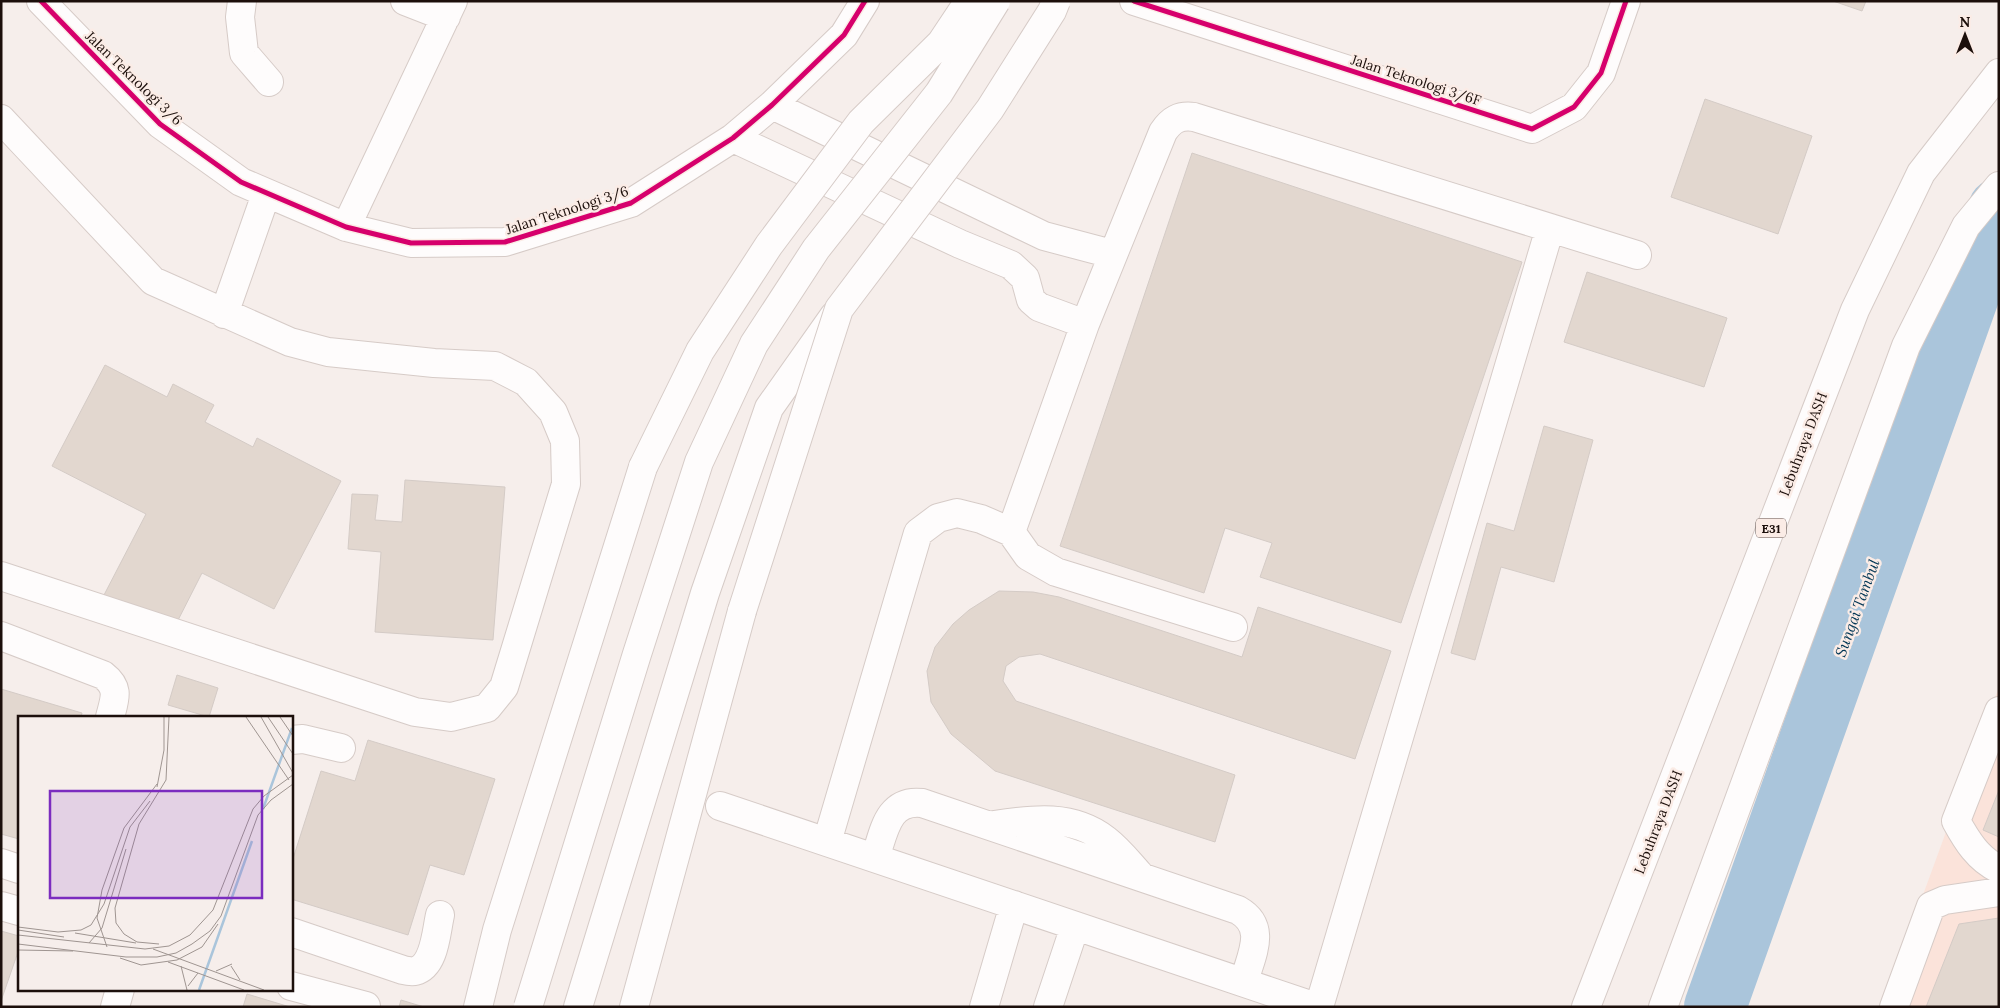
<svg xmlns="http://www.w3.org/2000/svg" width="2000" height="1008" viewBox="0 0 2000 1008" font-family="Lora,serif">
  <rect width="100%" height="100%" fill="#f6eeeb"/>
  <path fill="#fbe3da" d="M 1999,687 L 1999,1007 L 1882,1007 Z"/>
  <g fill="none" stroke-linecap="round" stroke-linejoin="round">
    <path stroke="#aac5db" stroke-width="62" d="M 1715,1007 L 1999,209"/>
  </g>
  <path fill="#e2d7cf" stroke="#d4cbc6" d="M 1833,1 L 1866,1 L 1862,11 Z
    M 1705,99 L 1812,136 L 1778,234 L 1671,197 Z
    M 1192,153 L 1522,262 L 1401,623 L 1260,577 L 1272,543 L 1225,528 L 1204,593 L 1060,546 Z
    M 1587,272 L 1727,318 L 1704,387 L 1564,342 Z
    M 105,365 L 167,397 L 173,384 L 214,405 L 205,422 L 253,447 L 257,438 L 341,481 L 274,609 L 202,573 L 173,630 L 104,595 L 146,514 L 52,466 Z
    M 1544,426 L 1593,440 L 1554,582 L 1501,567 L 1475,660 L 1451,653 L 1487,523 L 1514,531 Z
    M 405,480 L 505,487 L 493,640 L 375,632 L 381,552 L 348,549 L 352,494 L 378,495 L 375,520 L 402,522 Z
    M 999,591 L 1033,592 L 1059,597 L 1242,657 L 1258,607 L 1391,651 L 1355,759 L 1040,654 L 1019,657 L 1006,666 L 1003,681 L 1016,701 L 1235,775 L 1215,842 L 995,771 L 951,734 L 931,702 L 927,671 L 935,647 L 953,624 L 969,610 Z
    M 177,675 L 218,688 L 209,717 L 168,705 Z
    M 1,689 L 82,713 L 81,717 L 19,717 L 19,839 L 1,834 Z
    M 368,740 L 495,779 L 464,875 L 430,865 L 408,935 L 291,899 L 291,865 L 321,771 L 355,781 Z
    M 1999,790 L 1999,837 L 1983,830 Z
    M 1999,918 L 1999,1007 L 1926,1007 L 1959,924 Z
    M 1,931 L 19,936 L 19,949 L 1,1001 Z
    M 247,994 L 290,1007 L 243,1007 Z
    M 401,1000 L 424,1007 L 399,1007 Z"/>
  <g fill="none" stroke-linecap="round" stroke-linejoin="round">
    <g stroke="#d6cbc7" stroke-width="30">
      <path id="minor" d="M 41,1 L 160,124 L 241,182 L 346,227 L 411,243 L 505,242 L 631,203 L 733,138 L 772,105 L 844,35 L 865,1
        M 242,1 L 240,17 L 244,53 L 269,82
        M 405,1 L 446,17
        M 1134,1 L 1532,129 L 1574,107 L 1601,73 L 1626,1
        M 772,105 L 1044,236 L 1112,254
        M 1,119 L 153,281 L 290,342 L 328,352 L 434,363 L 495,366 L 526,382 L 553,412 L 565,441 L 566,484 L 504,687 L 487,708 L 451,717 L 415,712 L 1,576
        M 733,138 L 960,244 L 1011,265 L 1025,278 L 1031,300 L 1039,307 L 1085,324
        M 346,227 L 453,1
        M 224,314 L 266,194
        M 1011,532 L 1085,324 L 1163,132 C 1171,120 1179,115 1194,117 L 1637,255
        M 1,636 L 103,675 C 120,688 115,698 110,717
        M 1999,711 L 1956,821 C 1967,841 1978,859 1999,869
        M 291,740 L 303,739 L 341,748
        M 720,806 L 1316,1007
        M 994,825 C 1033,819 1073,814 1106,840 C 1119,850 1129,863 1139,874
        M 827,842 L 918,533 L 938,518 L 957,513 L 981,519 L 1011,532 L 1028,556 L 1056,572 L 1233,627
        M 875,858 C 884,833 887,799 922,803 L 1238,910 C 1268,927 1251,955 1244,982
        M 1,863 L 19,869
        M 1,906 L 19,911
        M 291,932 L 403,970 C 407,971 412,972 415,971 C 435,966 436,932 440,915
        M 291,986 L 366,1006
        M 115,1007 L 120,989
        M 984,1007 L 1014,905
        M 1048,1007 L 1075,926
        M 1319,1007 L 1550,228
        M 1894,1007 L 1931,906 L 1945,900 L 1999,892"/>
    </g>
    <g stroke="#d6cbc7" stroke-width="30">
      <path id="highway" d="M 478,1007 L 497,930 L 643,467
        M 578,1007 L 705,593 L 769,408 L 834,316
        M 634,1007 L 742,611
        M 1586,1007 L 1855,310 L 1921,173 L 1999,73
        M 1663,1007 L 1906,346 L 1966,226 L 1999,186"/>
    </g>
    <use href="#minor" stroke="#fefcfc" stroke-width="28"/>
    <use href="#highway" stroke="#fefcfc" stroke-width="28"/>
    <g stroke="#d6cbc7" stroke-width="30" stroke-linecap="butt">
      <path id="highway-bridge" d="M 643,467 L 700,351 L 769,245 L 861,122 L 941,43 L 969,1
        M 742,611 L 839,309 L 990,109 L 1052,11 L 1056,1
        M 528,1007 L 637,654 L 699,462 L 754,344 L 816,249 L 939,93 L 996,1"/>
    </g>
    <use href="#highway-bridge" stroke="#fefcfc" stroke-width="28"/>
    <g stroke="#fbece6" stroke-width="8">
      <path id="cycleway" d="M 41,1 L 160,124 L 241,182 L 346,227 L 411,243 L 505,242 L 631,203 L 733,138 L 772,105 L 844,35 L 865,1
        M 1134,1 L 1532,129 L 1574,107 L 1601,73 L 1626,1"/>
    </g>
    <use href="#cycleway" stroke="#d6006c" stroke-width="5"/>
  </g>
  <g text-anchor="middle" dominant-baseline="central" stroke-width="5" stroke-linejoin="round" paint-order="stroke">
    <rect fill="#fbece6" stroke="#5f514d" stroke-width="1" x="1756" y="518.5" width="30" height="19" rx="4"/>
    <g font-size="12" font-weight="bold" fill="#1c0f0b">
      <text x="1771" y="528">E31</text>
    </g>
    <g font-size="14" fill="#1c0f0b" stroke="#fbece6">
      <text transform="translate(134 78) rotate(44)">Jalan Teknologi 3/6</text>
      <text transform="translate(1416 80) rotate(18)">Jalan Teknologi 3/6F</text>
      <text transform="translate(567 210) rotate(-18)">Jalan Teknologi 3/6</text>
      <text transform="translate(1803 444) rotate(-69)">Lebuhraya DASH</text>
      <text transform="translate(1658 822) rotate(-69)">Lebuhraya DASH</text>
    </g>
    <g font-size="15" font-style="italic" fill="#003554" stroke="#fbece6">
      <text transform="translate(1857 608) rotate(-70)">Sungai Tambul</text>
    </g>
  </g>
  <g transform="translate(18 716)">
    <rect width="275" height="275" fill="#f6eeeb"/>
    <path fill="none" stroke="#aac5db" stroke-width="2.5" d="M 245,93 L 274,12M 181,274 L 234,125"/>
    <path fill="none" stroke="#9f9591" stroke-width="1" d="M 228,1 L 271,64M 243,1 L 275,57M 250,1 L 275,38M 262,1 L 275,20M 139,71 L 146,34 L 146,1M 0,211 L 40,216 L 63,214 L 73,209 L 86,188 L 112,111 L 132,85M 0,214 L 46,221M 57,217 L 118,227M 0,219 L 127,233 L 151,230 L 172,219 L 195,194 L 235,93 L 246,80 L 275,59M 71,227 L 84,212 L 108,133M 0,228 L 108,241 L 139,241 L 158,237 L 174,228 L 192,215 L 203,200 L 240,99 L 253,84 L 275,68M 141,228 L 119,226 L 106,218 L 98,207 L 97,192 L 121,108 L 148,64 L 151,1M 89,231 L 79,202 L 84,174 L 106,112 L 139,68M 135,233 L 246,274M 0,234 L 55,235M 102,242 L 123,249 L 159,244 L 184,231 L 200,208M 150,246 L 226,274M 163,250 L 169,274M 213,250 L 222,264M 198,255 L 214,248M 170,270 L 180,257"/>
    <path fill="#7b2cbf" fill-opacity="0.15" stroke="#7b2cbf" stroke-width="2.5" d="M 32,75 L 244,75 L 244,182 L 32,182 Z"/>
    <rect width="275" height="275" fill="none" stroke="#1c0f0b" stroke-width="2.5"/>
  </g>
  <rect width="2000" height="1008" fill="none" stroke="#1c0f0b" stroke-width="5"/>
  <g transform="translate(1965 35)" stroke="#fbece6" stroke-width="4" paint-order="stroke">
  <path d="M0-4L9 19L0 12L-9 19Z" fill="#1c0f0b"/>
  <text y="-8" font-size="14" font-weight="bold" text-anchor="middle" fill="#1c0f0b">N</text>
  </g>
</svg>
